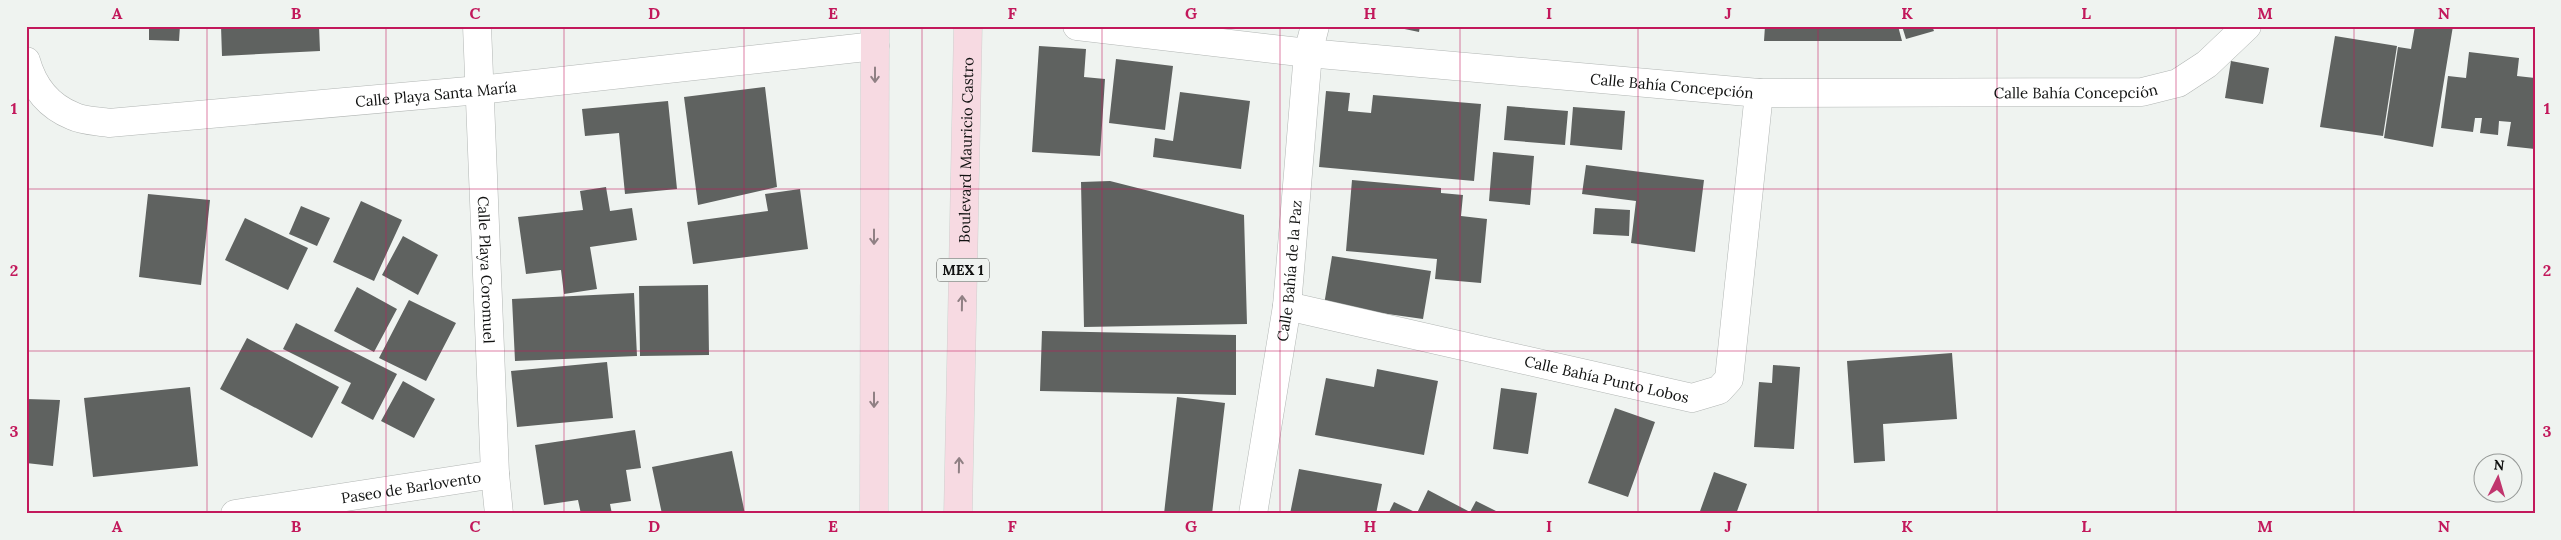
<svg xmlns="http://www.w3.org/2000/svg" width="2561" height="540" viewBox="0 0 2561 540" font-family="Lora,serif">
  <rect width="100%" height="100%" fill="#eff3f0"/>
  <path fill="#5f6260" d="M 149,26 L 180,26 L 179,41 L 149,40 Z
    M 221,26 L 319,26 L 320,51 L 222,56 Z
    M 1390,26 L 1420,26 L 1419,32 Z
    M 1765,26 L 1898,26 L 1902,41 L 1764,41 Z
    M 1902,26 L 1932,26 L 1934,31 L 1906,39 Z
    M 2415,26 L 2453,26 L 2433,147 L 2384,138 L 2398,47 L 2411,49 Z
    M 2335,36 L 2397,46 L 2383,136 L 2320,127 Z
    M 1039,46 L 1086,49 L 1084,77 L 1105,79 L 1100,156 L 1032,152 Z
    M 2469,52 L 2519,58 L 2517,76 L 2535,78 L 2535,149 L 2507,146 L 2511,122 L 2499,121 L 2498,135 L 2480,133 L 2482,118 L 2475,118 L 2473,132 L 2441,128 L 2448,76 L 2466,78 Z
    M 1116,59 L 1173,66 L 1165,130 L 1109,123 Z
    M 2231,61 L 2269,68 L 2263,104 L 2225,98 Z
    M 765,87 L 777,187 L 698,205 L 684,97 Z
    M 1326,91 L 1350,93 L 1348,111 L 1371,113 L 1373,95 L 1481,104 L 1474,181 L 1319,167 Z
    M 1180,92 L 1250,101 L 1241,169 L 1153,157 L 1155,138 L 1173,141 Z
    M 668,101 L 677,189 L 625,194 L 619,133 L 585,136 L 582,109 Z
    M 1507,106 L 1568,111 L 1565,145 L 1504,140 Z
    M 1573,107 L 1625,111 L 1622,150 L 1570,145 Z
    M 1493,152 L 1534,156 L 1530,205 L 1489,201 Z
    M 1586,165 L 1704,180 L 1695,252 L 1631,243 L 1636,201 L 1582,194 Z
    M 1352,180 L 1441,188 L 1441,193 L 1463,195 L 1461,216 L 1487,219 L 1481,283 L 1435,279 L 1437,259 L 1346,251 Z
    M 1110,181 L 1244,215 L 1247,324 L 1084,327 L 1081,182 Z
    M 606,187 L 610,211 L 632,208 L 637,240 L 590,247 L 597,289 L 564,294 L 561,270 L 526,274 L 518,217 L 583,210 L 580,191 Z
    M 800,189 L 808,249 L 693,264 L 687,222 L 768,211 L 765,194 Z
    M 148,194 L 210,200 L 201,285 L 139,277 Z
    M 361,201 L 402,220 L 374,281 L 333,262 Z
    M 301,206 L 330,218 L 317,246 L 289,234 Z
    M 1595,208 L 1630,210 L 1629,236 L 1593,234 Z
    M 245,218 L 308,248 L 288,290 L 225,260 Z
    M 403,236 L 438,255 L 418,295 L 382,275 Z
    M 1332,256 L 1431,271 L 1423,319 L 1324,305 Z
    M 708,285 L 709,355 L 640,356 L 639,286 Z
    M 357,287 L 397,309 L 374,352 L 334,331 Z
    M 634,293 L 637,356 L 515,361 L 512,299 Z
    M 409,300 L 456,323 L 426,381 L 379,358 Z
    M 296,323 L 397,374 L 373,420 L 341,403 L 351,383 L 283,349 Z
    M 1042,331 L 1236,335 L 1236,395 L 1040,391 Z
    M 247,338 L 339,387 L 312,438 L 220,389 Z
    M 1952,353 L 1957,419 L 1883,424 L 1885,461 L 1854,463 L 1847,361 Z
    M 607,362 L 613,418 L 517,427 L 511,371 Z
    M 1773,365 L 1800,367 L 1794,449 L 1754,447 L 1759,382 L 1772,383 Z
    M 1377,369 L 1438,381 L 1424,455 L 1315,435 L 1326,378 L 1374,387 Z
    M 403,381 L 435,399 L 414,438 L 381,421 Z
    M 190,387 L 198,466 L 93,477 L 84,398 Z
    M 1501,388 L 1537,393 L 1528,454 L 1493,449 Z
    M 1177,397 L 1225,403 L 1212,514 L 1164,514 Z
    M 26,399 L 60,400 L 53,466 L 26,463 Z
    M 1615,408 L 1655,422 L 1628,497 L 1588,483 Z
    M 635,430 L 641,468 L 626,470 L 631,501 L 610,504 L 612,514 L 581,514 L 578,500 L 544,505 L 535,445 Z
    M 732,451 L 745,514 L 662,514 L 652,467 Z
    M 1299,469 L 1382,484 L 1376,514 L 1290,514 Z
    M 1714,472 L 1747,484 L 1736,514 L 1699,514 Z
    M 1428,490 L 1470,512 L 1476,501 L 1496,511 L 1495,514 L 1388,514 L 1394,502 L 1417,513 Z"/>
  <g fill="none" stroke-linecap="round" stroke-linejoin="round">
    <g stroke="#b2b6b4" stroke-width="29">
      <g id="minor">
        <path id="s1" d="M 477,26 L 495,474 L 499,514"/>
        <path id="s2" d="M 1077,26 L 1308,53 L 1759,93 L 2142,92 L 2178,83 L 2207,64 L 2247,26"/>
        <path id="s3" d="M 26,61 C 33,86 48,106 73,116 C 83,121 98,121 109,123 L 479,90 L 875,46"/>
        <path id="s4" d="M 1287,306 L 1692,398 L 1719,390 L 1729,379 L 1759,93"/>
        <path id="s5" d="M 235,514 L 495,474"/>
        <path id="s6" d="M 1253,514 L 1287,306 L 1308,53 L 1315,26"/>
      </g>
    </g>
    <g stroke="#cfd0cf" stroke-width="29">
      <g id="primary">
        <path d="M 874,514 L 875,26"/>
        <path id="s7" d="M 958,514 L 968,26"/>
      </g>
    </g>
    <use href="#minor" stroke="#fff" stroke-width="28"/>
    <use href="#primary" stroke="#f7dae2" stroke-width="28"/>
  </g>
  <defs><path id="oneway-shaft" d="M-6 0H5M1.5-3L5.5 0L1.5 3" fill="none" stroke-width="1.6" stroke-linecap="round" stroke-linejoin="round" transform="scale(1.25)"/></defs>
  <g stroke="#908084">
    <use href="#oneway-shaft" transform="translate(875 75) rotate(90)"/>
    <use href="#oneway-shaft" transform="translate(874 237) rotate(90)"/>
    <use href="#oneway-shaft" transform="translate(962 303) rotate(-89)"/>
    <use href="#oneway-shaft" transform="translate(874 400) rotate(90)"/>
    <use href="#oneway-shaft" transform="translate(959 465) rotate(-89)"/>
  </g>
  <path fill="none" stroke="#c2185b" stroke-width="1" stroke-opacity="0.55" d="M 207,26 L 207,514M 386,26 L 386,514M 564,26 L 564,514M 744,26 L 744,514M 922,26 L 922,514M 1102,26 L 1102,514M 1280,26 L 1280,514M 1460,26 L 1460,514M 1638,26 L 1638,514M 1818,26 L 1818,514M 1997,26 L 1997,514M 2176,26 L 2176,514M 2354,26 L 2354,514M 26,189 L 2535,189M 26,351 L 2535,351"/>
  <g text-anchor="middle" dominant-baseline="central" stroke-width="4" stroke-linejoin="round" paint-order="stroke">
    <rect fill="#eff3f0" stroke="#545654" stroke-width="1" x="937" y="258.5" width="52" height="23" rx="4"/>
    <g font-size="14" font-weight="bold" fill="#111211">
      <text x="963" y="270">MEX 1</text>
    </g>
    <g font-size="15" fill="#111211" stroke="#eff3f0">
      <text stroke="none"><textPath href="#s2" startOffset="598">Calle Bahía Concepción</textPath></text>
      <text stroke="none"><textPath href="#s2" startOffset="1002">Calle Bahía Concepción</textPath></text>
      <text stroke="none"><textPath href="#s3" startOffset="440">Calle Playa Santa María</textPath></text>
      <text stroke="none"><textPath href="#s7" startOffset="364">Boulevard Mauricio Castro</textPath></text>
      <text stroke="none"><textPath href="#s1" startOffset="244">Calle Playa Coromuel</textPath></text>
      <text stroke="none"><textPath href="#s6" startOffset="246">Calle Bahía de la Paz</textPath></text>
      <text stroke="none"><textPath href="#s4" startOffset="328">Calle Bahía Punto Lobos</textPath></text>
      <text stroke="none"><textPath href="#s5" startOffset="178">Paseo de Barlovento</textPath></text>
    </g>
  </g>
  <rect width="2561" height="540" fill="none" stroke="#eff3f0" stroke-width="55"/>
  <g transform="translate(2498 478) rotate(5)"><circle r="24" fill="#eff3f0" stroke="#969997"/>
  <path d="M0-4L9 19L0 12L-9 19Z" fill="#c0356d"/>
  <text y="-8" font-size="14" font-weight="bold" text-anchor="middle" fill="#111211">N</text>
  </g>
  <rect x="28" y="28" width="2506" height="484" fill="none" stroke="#c2185b" stroke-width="2"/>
  <g font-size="16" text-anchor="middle" font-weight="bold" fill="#c2185b">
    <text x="117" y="19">A</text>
    <text x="296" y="19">B</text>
    <text x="475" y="19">C</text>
    <text x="654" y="19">D</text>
    <text x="833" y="19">E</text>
    <text x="1012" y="19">F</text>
    <text x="1191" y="19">G</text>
    <text x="1370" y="19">H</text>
    <text x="1549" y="19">I</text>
    <text x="1728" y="19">J</text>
    <text x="1907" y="19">K</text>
    <text x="2086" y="19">L</text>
    <text x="2265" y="19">M</text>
    <text x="2444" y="19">N</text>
    <text x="14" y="114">1</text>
    <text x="2547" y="114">1</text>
    <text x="14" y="276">2</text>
    <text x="2547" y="276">2</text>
    <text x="14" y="437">3</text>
    <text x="2547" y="437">3</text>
    <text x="117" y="532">A</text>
    <text x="296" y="532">B</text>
    <text x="475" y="532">C</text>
    <text x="654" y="532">D</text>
    <text x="833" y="532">E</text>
    <text x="1012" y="532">F</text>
    <text x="1191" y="532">G</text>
    <text x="1370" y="532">H</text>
    <text x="1549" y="532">I</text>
    <text x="1728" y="532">J</text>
    <text x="1907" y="532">K</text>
    <text x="2086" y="532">L</text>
    <text x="2265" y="532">M</text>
    <text x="2444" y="532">N</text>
  </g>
</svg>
